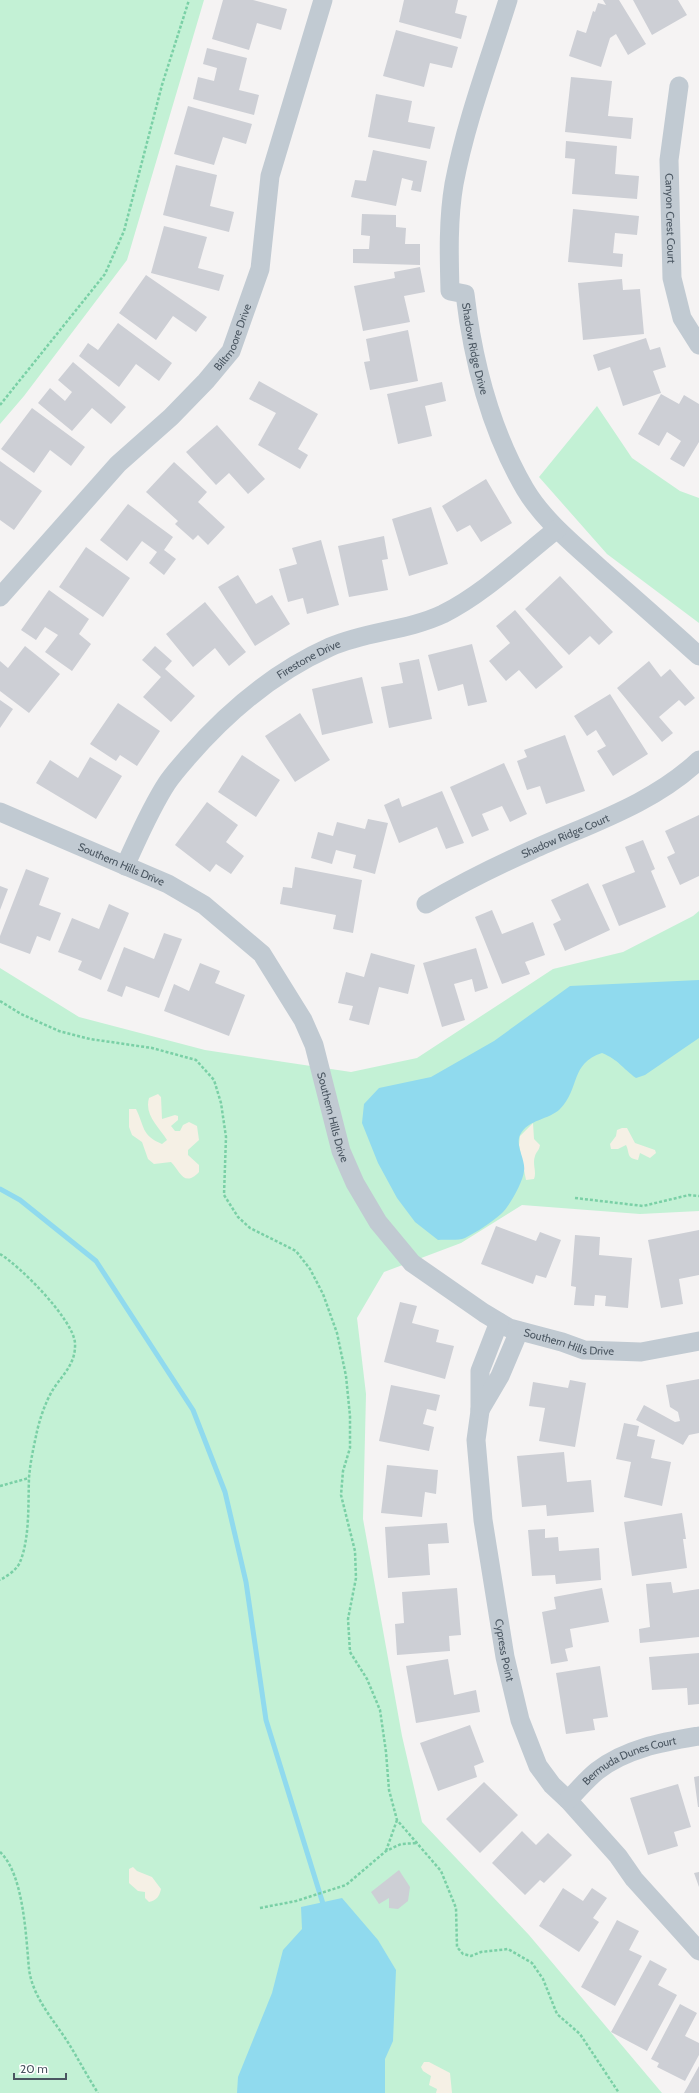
<svg xmlns="http://www.w3.org/2000/svg" width="699" height="2093" viewBox="0 0 699 2093" font-family="Cabin,sans-serif">
  <rect width="100%" height="100%" fill="#f5f3f3"/>
  <path fill="#c3f1d5" d="M 0,0 L 204,0 L 127,260 L 24,396 L 0,424 Z
    M 597,406 L 632,458 L 680,491 L 699,498 L 699,623 L 607,554 L 539,477 Z
    M 699,911 L 699,1211 L 640,1214 L 522,1205 L 461,1243 L 384,1272 L 357,1318 L 366,1394 L 363,1519 L 402,1736 L 422,1822 L 529,1935 L 662,2093 L 0,2093 L 0,968 L 79,1017 L 205,1050 L 351,1072 L 417,1058 L 553,969 L 623,952 L 693,916 Z"/>
  <path fill="#f5f0e5" d="M 158,1094 L 161,1097 L 162,1119 L 175,1115 L 178,1116 L 178,1120 L 171,1126 L 175,1131 L 180,1131 L 183,1125 L 189,1122 L 197,1126 L 199,1140 L 188,1150 L 188,1155 L 199,1165 L 199,1172 C 184,1188 180,1171 171,1162 L 154,1164 L 148,1159 L 142,1142 L 132,1135 L 129,1127 L 129,1109 L 136,1109 C 145,1127 141,1135 162,1144 L 167,1140 C 159,1127 144,1115 149,1098 Z
    M 533,1123 L 534,1139 L 540,1145 C 539,1151 536,1152 535,1156 C 532,1164 537,1172 534,1179 L 526,1180 L 519,1145 L 520,1136 Z
    M 622,1128 L 627,1128 L 635,1143 L 655,1150 L 656,1153 L 650,1158 L 640,1153 L 638,1160 C 626,1158 630,1153 626,1145 L 618,1149 L 611,1149 L 610,1144 L 616,1136 L 617,1130 Z
    M 133,1867 L 137,1871 L 152,1877 L 161,1889 C 159,1897 157,1900 149,1902 L 145,1898 L 145,1892 L 138,1891 L 129,1883 L 129,1869 Z
    M 424,2062 L 429,2062 L 450,2073 L 452,2093 L 436,2093 L 437,2089 L 429,2085 L 431,2076 L 423,2071 L 421,2067 Z"/>
  <path fill="#90daee" d="M 699,980 L 699,1038 L 645,1075 L 636,1078 C 622,1068 619,1060 602,1053 C 570,1063 580,1089 560,1109 C 549,1120 528,1119 520,1135 C 515,1146 526,1160 524,1171 C 523,1182 509,1207 501,1214 C 492,1222 477,1232 465,1238 C 458,1241 446,1239 438,1240 L 415,1222 L 397,1198 L 378,1163 L 362,1123 L 364,1104 L 379,1088 L 431,1077 L 494,1041 L 570,986 Z
    M 342,1898 L 378,1940 L 396,1970 L 393,2041 L 385,2059 L 385,2093 L 237,2093 L 238,2077 L 272,1993 L 283,1950 L 302,1929 L 301,1907 Z"/>
  <g fill="none" stroke-linecap="round" stroke-linejoin="round">
    <path stroke="#90daee" stroke-width="5" d="M 0,1189 L 20,1200 L 96,1261 L 193,1410 L 225,1492 L 246,1582 L 266,1720 L 324,1907"/>
  </g>
  <path fill="#cdcfd5" d="M 223,0 L 253,0 L 287,9 L 281,30 L 257,23 L 249,50 L 212,39 Z
    M 404,0 L 458,0 L 455,13 L 467,16 L 461,39 L 399,22 Z
    M 603,0 L 619,0 L 646,44 L 628,55 L 616,34 L 610,38 L 601,67 L 569,56 L 577,30 L 586,33 L 593,11 L 595,12 L 598,3 L 606,5 Z
    M 633,0 L 678,0 L 687,15 L 652,35 Z
    M 396,30 L 458,47 L 452,68 L 430,63 L 424,87 L 383,76 Z
    M 207,48 L 247,58 L 239,90 L 259,95 L 254,115 L 193,99 L 198,77 L 214,81 L 217,68 L 203,64 Z
    M 571,77 L 612,81 L 608,116 L 633,118 L 631,139 L 565,132 Z
    M 376,94 L 412,101 L 408,122 L 435,127 L 430,149 L 368,137 Z
    M 188,106 L 252,124 L 246,144 L 223,137 L 214,165 L 174,154 Z
    M 566,141 L 617,146 L 615,174 L 639,176 L 637,199 L 572,194 L 575,159 L 565,158 Z
    M 373,150 L 427,161 L 421,192 L 411,190 L 413,181 L 402,178 L 396,206 L 351,197 L 355,180 L 366,181 Z
    M 176,165 L 217,175 L 210,206 L 234,212 L 229,232 L 163,215 Z
    M 573,209 L 639,216 L 637,235 L 615,233 L 613,253 L 623,254 L 622,267 L 568,262 Z
    M 362,214 L 396,215 L 396,227 L 406,228 L 405,244 L 420,244 L 420,265 L 353,263 L 353,249 L 369,249 L 370,236 L 361,235 Z
    M 164,226 L 207,237 L 198,268 L 224,275 L 219,291 L 151,273 Z
    M 420,267 L 425,292 L 404,296 L 410,322 L 363,331 L 354,286 L 395,278 L 394,272 Z
    M 146,275 L 207,317 L 196,332 L 173,316 L 156,340 L 119,313 Z
    M 622,279 L 623,290 L 640,289 L 644,334 L 583,340 L 578,283 Z
    M 118,323 L 172,363 L 159,381 L 136,364 L 119,387 L 79,356 L 88,343 L 98,350 Z
    M 408,330 L 418,381 L 370,390 L 364,362 L 370,361 L 366,339 Z
    M 646,338 L 650,350 L 660,347 L 666,367 L 653,371 L 661,393 L 623,406 L 610,367 L 598,371 L 593,355 Z
    M 73,362 L 126,407 L 111,424 L 92,408 L 72,431 L 38,403 L 50,388 L 65,401 L 72,392 L 58,380 Z
    M 259,381 L 318,414 L 298,449 L 308,455 L 300,469 L 258,445 L 276,413 L 249,399 Z
    M 442,382 L 446,401 L 425,406 L 432,436 L 398,444 L 387,394 Z
    M 661,394 L 679,404 L 684,395 L 699,404 L 699,442 L 684,467 L 670,459 L 681,441 L 667,432 L 659,446 L 638,434 Z
    M 32,408 L 85,447 L 71,466 L 50,450 L 34,473 L 1,449 Z
    M 217,425 L 265,479 L 248,494 L 229,473 L 216,485 L 186,452 Z
    M 0,461 L 42,491 L 14,530 L 0,520 Z
    M 174,462 L 207,492 L 198,502 L 225,527 L 208,545 L 198,535 L 193,540 L 175,524 L 178,521 L 146,492 Z
    M 486,479 L 512,523 L 481,542 L 470,525 L 457,532 L 442,506 Z
    M 128,504 L 173,537 L 164,550 L 176,559 L 164,575 L 149,563 L 157,552 L 142,541 L 127,561 L 100,540 Z
    M 431,507 L 448,564 L 409,576 L 392,519 Z
    M 384,536 L 388,559 L 382,560 L 388,590 L 349,597 L 338,546 Z
    M 321,540 L 339,605 L 307,614 L 303,598 L 288,602 L 279,569 L 297,564 L 292,548 Z
    M 86,547 L 130,578 L 103,617 L 59,587 Z
    M 238,575 L 256,604 L 272,595 L 290,624 L 255,646 L 218,587 Z
    M 560,576 L 613,632 L 599,645 L 590,636 L 569,655 L 525,609 Z
    M 49,590 L 89,619 L 79,634 L 91,644 L 72,671 L 45,652 L 58,635 L 45,627 L 36,640 L 21,630 Z
    M 205,602 L 246,652 L 229,666 L 215,648 L 193,667 L 166,634 Z
    M 515,610 L 563,667 L 536,689 L 519,670 L 506,681 L 489,661 L 510,643 L 496,626 Z
    M 472,644 L 487,702 L 468,706 L 463,684 L 438,691 L 428,655 Z
    M 25,646 L 60,674 L 29,713 L 0,691 L 0,661 L 8,668 Z
    M 155,646 L 172,661 L 165,669 L 195,696 L 171,722 L 143,697 L 161,677 L 142,660 Z
    M 419,659 L 432,719 L 389,728 L 381,687 L 403,683 L 399,663 Z
    M 649,661 L 661,677 L 670,669 L 695,698 L 685,706 L 679,700 L 659,717 L 673,733 L 662,742 L 617,688 Z
    M 362,677 L 373,723 L 322,735 L 312,689 Z
    M 610,694 L 648,754 L 613,776 L 597,751 L 606,746 L 596,730 L 587,736 L 574,716 Z
    M 0,700 L 13,709 L 0,728 Z
    M 118,703 L 160,731 L 137,766 L 120,755 L 116,761 L 90,744 Z
    M 300,713 L 330,760 L 295,782 L 265,736 Z
    M 565,735 L 585,791 L 546,804 L 540,786 L 527,790 L 517,761 L 527,757 L 524,750 Z
    M 242,755 L 280,780 L 256,817 L 218,792 Z
    M 90,757 L 122,776 L 96,819 L 36,783 L 50,760 L 78,778 Z
    M 504,763 L 527,814 L 510,822 L 502,806 L 482,814 L 489,830 L 472,837 L 450,787 Z
    M 442,791 L 464,843 L 446,849 L 437,827 L 399,843 L 384,805 L 399,798 L 402,807 Z
    M 207,802 L 238,825 L 226,842 L 244,856 L 231,874 L 216,864 L 210,872 L 175,845 Z
    M 699,815 L 699,876 L 680,885 L 667,857 L 675,853 L 665,831 Z
    M 368,819 L 388,823 L 375,874 L 353,868 L 356,855 L 336,850 L 332,864 L 311,858 L 318,832 L 333,836 L 337,822 L 365,829 Z
    M 643,840 L 655,869 L 651,871 L 666,907 L 619,926 L 602,885 L 635,872 L 625,847 Z
    M 295,867 L 362,880 L 353,933 L 333,929 L 336,915 L 280,904 L 283,887 L 292,888 Z
    M 26,869 L 49,878 L 39,905 L 61,913 L 50,941 L 37,936 L 30,954 L 0,943 L 0,936 Z
    M 588,883 L 610,930 L 565,951 L 553,924 L 561,920 L 551,900 Z
    M 0,886 L 8,889 L 0,910 Z
    M 109,904 L 129,913 L 101,980 L 78,970 L 82,961 L 58,952 L 72,918 L 99,929 Z
    M 492,910 L 502,934 L 533,922 L 545,955 L 525,962 L 530,974 L 502,984 L 475,917 Z
    M 164,933 L 182,939 L 159,998 L 126,986 L 122,997 L 107,991 L 124,947 L 154,959 Z
    M 476,948 L 488,988 L 475,992 L 472,979 L 454,984 L 465,1020 L 442,1027 L 423,963 Z
    M 371,953 L 415,965 L 408,994 L 379,987 L 369,1025 L 349,1020 L 353,1006 L 338,1003 L 346,972 L 364,977 Z
    M 200,963 L 220,971 L 215,983 L 245,995 L 229,1036 L 164,1011 L 174,984 L 189,991 Z
    M 496,1226 L 536,1241 L 540,1232 L 561,1240 L 546,1278 L 536,1275 L 533,1284 L 481,1264 Z
    M 699,1230 L 699,1275 L 679,1279 L 683,1304 L 661,1308 L 648,1240 Z
    M 575,1235 L 600,1237 L 599,1255 L 632,1258 L 628,1308 L 605,1306 L 606,1296 L 595,1295 L 594,1306 L 574,1305 L 576,1287 L 571,1286 Z
    M 400,1302 L 417,1306 L 412,1323 L 439,1330 L 436,1342 L 454,1346 L 445,1379 L 384,1362 Z
    M 699,1379 L 699,1433 L 689,1435 L 683,1445 L 636,1420 L 644,1405 L 675,1422 L 680,1421 L 678,1412 L 670,1407 L 666,1385 Z
    M 570,1380 L 586,1383 L 575,1447 L 539,1441 L 545,1408 L 529,1406 L 533,1382 L 568,1388 Z
    M 391,1385 L 440,1395 L 436,1411 L 427,1409 L 423,1424 L 434,1427 L 429,1451 L 379,1441 Z
    M 624,1423 L 639,1426 L 637,1436 L 655,1440 L 651,1458 L 671,1462 L 662,1506 L 624,1497 L 631,1462 L 616,1459 Z
    M 564,1452 L 567,1482 L 591,1480 L 594,1512 L 547,1516 L 546,1505 L 522,1507 L 517,1456 Z
    M 387,1465 L 438,1470 L 436,1494 L 425,1492 L 422,1517 L 381,1513 Z
    M 682,1513 L 686,1539 L 683,1539 L 687,1568 L 632,1576 L 624,1522 Z
    M 447,1523 L 449,1543 L 428,1544 L 430,1575 L 388,1578 L 385,1527 Z
    M 545,1529 L 545,1538 L 558,1537 L 559,1551 L 599,1548 L 601,1580 L 556,1584 L 555,1575 L 532,1576 L 528,1530 Z
    M 671,1582 L 673,1593 L 699,1589 L 699,1637 L 640,1643 L 639,1629 L 650,1627 L 646,1584 Z
    M 457,1588 L 461,1635 L 449,1636 L 450,1651 L 397,1655 L 395,1624 L 404,1623 L 402,1592 Z
    M 602,1588 L 609,1622 L 570,1629 L 573,1647 L 565,1649 L 568,1661 L 551,1664 L 542,1612 L 556,1609 L 554,1597 Z
    M 699,1653 L 699,1704 L 688,1705 L 687,1688 L 652,1690 L 649,1657 Z
    M 448,1659 L 454,1695 L 476,1690 L 480,1712 L 416,1723 L 406,1666 Z
    M 600,1666 L 608,1717 L 593,1719 L 595,1730 L 566,1734 L 556,1673 Z
    M 470,1725 L 484,1762 L 474,1766 L 477,1777 L 438,1791 L 420,1743 Z
    M 699,1776 L 699,1807 L 698,1807 L 694,1777 Z
    M 484,1782 L 518,1815 L 480,1853 L 446,1819 Z
    M 678,1784 L 691,1827 L 674,1832 L 678,1846 L 648,1855 L 630,1798 Z
    M 522,1831 L 536,1845 L 548,1833 L 572,1855 L 544,1883 L 540,1880 L 525,1895 L 492,1863 Z
    M 399,1870 L 410,1887 L 408,1901 L 398,1909 L 389,1908 L 389,1898 L 379,1904 L 371,1892 Z
    M 699,1872 L 699,1887 L 694,1873 Z
    M 563,1888 L 583,1901 L 592,1888 L 607,1898 L 593,1918 L 599,1922 L 579,1952 L 539,1926 Z
    M 617,1920 L 639,1931 L 629,1950 L 642,1956 L 615,2006 L 581,1987 Z
    M 650,1960 L 667,1969 L 658,1985 L 677,1995 L 647,2051 L 611,2032 Z
    M 680,2004 L 697,2013 L 685,2036 L 699,2043 L 699,2055 L 685,2081 L 657,2067 L 659,2063 L 651,2059 Z
    M 699,2066 L 699,2093 L 684,2093 Z"/>
  <g fill="none" stroke-linecap="round" stroke-linejoin="round">
    <path stroke="#7ad0a6" stroke-width="2.5" stroke-dasharray="3 2" stroke-linecap="butt" d="M 0,405 L 105,274 L 124,231 L 162,85 L 189,0
      M 0,1001 L 21,1014 L 59,1031 L 90,1039 L 152,1048 L 196,1060 L 214,1080 L 221,1103 L 226,1137 L 224,1195 L 238,1217 L 250,1228 L 296,1251 L 310,1269 L 323,1294 L 337,1333 L 346,1376 L 350,1416 L 350,1448 L 343,1471 L 341,1495 L 355,1551 L 356,1578 L 348,1619 L 350,1652 L 367,1679 L 380,1710 L 386,1752 L 389,1790 L 397,1820 L 441,1871 L 456,1908 L 457,1947 L 463,1954 L 471,1956 L 481,1952 L 508,1949 L 532,1963 L 543,1979 L 557,2014 L 580,2034 L 619,2093
      M 575,1198 L 643,1206 L 689,1195 L 699,1196
      M 0,1254 C 20,1266 73,1319 75,1343 C 76,1363 64,1373 54,1388 C 45,1402 39,1421 36,1436 C 33,1450 30,1464 29,1478 C 28,1503 30,1538 20,1562 C 17,1570 7,1576 0,1580
      M 0,1486 L 29,1478
      M 386,1851 L 397,1820
      M 0,1852 C 24,1874 26,1938 29,1969 C 33,2000 57,2023 72,2049 C 81,2064 89,2079 98,2093
      M 260,1908 L 296,1901 L 346,1885 L 386,1851 L 401,1844 L 418,1843"/>
    <g stroke="#c1cad2" stroke-width="19">
      <path id="s1" d="M 508,0 C 489,61 466,121 454,184 C 448,219 449,255 450,291 L 465,294 C 473,362 490,429 525,489 C 544,521 575,545 602,570 C 634,598 667,627 699,656"/>
      <path id="s2" d="M 679,86 L 669,160 L 672,278 L 682,318 L 699,345"/>
      <path id="s3" d="M 0,597 L 118,464 L 171,417 L 206,381 L 231,351 L 260,269 L 270,176 L 323,0"/>
      <path id="s4" d="M 0,812 L 168,884 L 204,905 L 262,954 L 303,1020 L 314,1045 L 341,1151 L 355,1183 L 378,1222 L 412,1263 L 484,1313 L 509,1328 L 562,1342 L 584,1350 L 641,1352 L 699,1341"/>
      <path id="s5" d="M 125,866 C 138,838 150,809 167,783 C 173,774 181,765 188,757 C 228,711 274,672 330,647 C 366,631 407,631 443,614 C 485,593 520,558 557,529"/>
      <path id="s6" d="M 426,904 C 460,884 496,866 532,850 C 589,824 653,804 699,760"/>
      <path id="s7" d="M 499,1322 L 480,1371 L 480,1411 L 476,1440 L 483,1520 L 505,1657 L 520,1720 L 538,1766 L 552,1785 L 568,1800 L 618,1856 L 634,1879 L 699,1951"/>
      <path d="M 480,1410 L 500,1376 L 519,1331"/>
      <path id="s8" d="M 568,1800 C 578,1790 587,1779 597,1771 C 626,1748 664,1742 699,1736"/>
    </g>
  </g>
  <g text-anchor="middle" dominant-baseline="central" stroke-width="3" stroke-linejoin="round" paint-order="stroke">
    <g font-size="11" fill="#4a5661" stroke="#fff">
      <text stroke="none"><textPath href="#s2" startOffset="133">Canyon Crest Court</textPath></text>
      <text stroke="none"><textPath href="#s3" startOffset="351">Biltmoore Drive</textPath></text>
      <text stroke="none"><textPath href="#s1" startOffset="370">Shadow Ridge Drive</textPath></text>
      <text stroke="none"><textPath href="#s5" startOffset="283">Firestone Drive</textPath></text>
      <text stroke="none"><textPath href="#s6" startOffset="155">Shadow Ridge Court</textPath></text>
      <text stroke="none"><textPath href="#s4" startOffset="132">Southern Hills Drive</textPath></text>
      <text stroke="none"><textPath href="#s4" startOffset="480">Southern Hills Drive</textPath></text>
      <text stroke="none"><textPath href="#s4" startOffset="827">Southern Hills Drive</textPath></text>
      <text stroke="none"><textPath href="#s7" startOffset="334">Cypress Point</textPath></text>
      <text stroke="none"><textPath href="#s8" startOffset="75">Bermuda Dunes Court</textPath></text>
    </g>
  </g>
  <path d="M14 2073v6h52v-6" fill="none" stroke="#4a5661" stroke-width="2"/>
  <text x="20" y="2073" font-size="12" fill="#4a5661" stroke="#ffffff" stroke-width="3" paint-order="stroke">20 m</text>
</svg>
